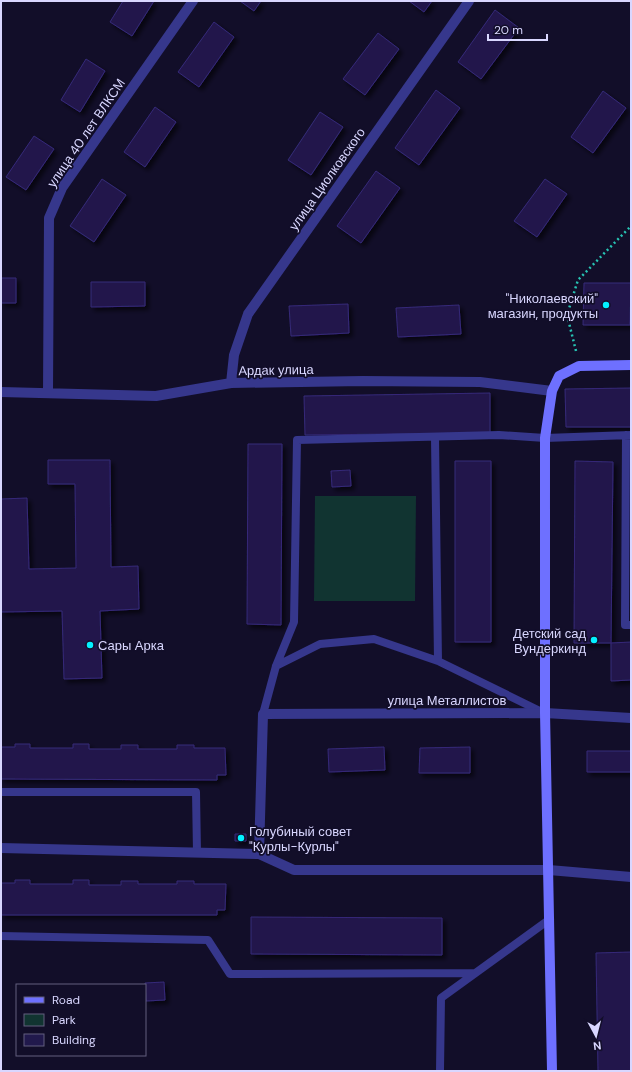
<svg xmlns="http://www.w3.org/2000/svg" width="632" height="1072" viewBox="0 0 632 1072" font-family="'DM Sans',sans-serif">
  <defs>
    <filter id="shadow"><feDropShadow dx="3.5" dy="3.5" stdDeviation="2" flood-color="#0009"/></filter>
  </defs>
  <rect width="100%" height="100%" fill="#120e29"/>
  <path fill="#113431" d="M 315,496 L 416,496 L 415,601 L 314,601 Z"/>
  <path fill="#21194c" stroke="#362979" filter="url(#shadow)" d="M 123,1 L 154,1 L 132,36 L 110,22 Z
    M 240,1 L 261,1 L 254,11 Z
    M 409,1 L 432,1 L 424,12 Z
    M 495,10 L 519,28 L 481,79 L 458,62 Z
    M 214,22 L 234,37 L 199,87 L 178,72 Z
    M 378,33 L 399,49 L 365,95 L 343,79 Z
    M 86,59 L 105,71 L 80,112 L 61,100 Z
    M 436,90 L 460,108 L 419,165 L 395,148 Z
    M 603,91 L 626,108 L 593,153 L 571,137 Z
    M 155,107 L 176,122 L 145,167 L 124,152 Z
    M 320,112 L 343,127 L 311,175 L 288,160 Z
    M 34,136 L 54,149 L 26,190 L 6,177 Z
    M 376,171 L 400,188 L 361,243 L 337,226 Z
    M 102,179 L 126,195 L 94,242 L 70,226 Z
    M 545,179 L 567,194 L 537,237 L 514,221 Z
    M 1,278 L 16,278 L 16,303 L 1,303 Z
    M 91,282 L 145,282 L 145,306 L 91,307 Z
    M 584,283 L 631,283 L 630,325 L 583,325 Z
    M 348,304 L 349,333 L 291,336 L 289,306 Z
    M 459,305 L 461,334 L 398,337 L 396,308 Z
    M 631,388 L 631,427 L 566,427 L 565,389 Z
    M 490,393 L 490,433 L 305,435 L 304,396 Z
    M 248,444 L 282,444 L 281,625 L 247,624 Z
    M 48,460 L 110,460 L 111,567 L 138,566 L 139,609 L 100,611 L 102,678 L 64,679 L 62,611 L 1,612 L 1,499 L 27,498 L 29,569 L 76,568 L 75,484 L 48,484 Z
    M 455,461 L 491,461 L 491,642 L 455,642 Z
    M 575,461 L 613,462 L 611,643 L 574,643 Z
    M 350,470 L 351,486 L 332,487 L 331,471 Z
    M 631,642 L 631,680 L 611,681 L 611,643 Z
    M 15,744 L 30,744 L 30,748 L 73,748 L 73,744 L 89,744 L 89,749 L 121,749 L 121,745 L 138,745 L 138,749 L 177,749 L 177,745 L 194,745 L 194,748 L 225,748 L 226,775 L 217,775 L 217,780 L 1,779 L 1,747 L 15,747 Z
    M 384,747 L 385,770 L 329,772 L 328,749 Z
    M 470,747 L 470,773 L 419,773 L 420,748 Z
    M 587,751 L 631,751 L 631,772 L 587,772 Z
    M 235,834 L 246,834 L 246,841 L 235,841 Z
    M 15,880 L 30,880 L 30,884 L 73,884 L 73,880 L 89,880 L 89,885 L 121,885 L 121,881 L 138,881 L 138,884 L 177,884 L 177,881 L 194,881 L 194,884 L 226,884 L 225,910 L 217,910 L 217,915 L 1,915 L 1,883 L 15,883 Z
    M 251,917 L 442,918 L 442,955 L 251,954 Z
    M 631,952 L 631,1071 L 598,1071 L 596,953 Z
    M 164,982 L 165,1000 L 146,1001 L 145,983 Z"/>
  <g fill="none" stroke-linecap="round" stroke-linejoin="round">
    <path stroke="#27c3b3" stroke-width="2.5" stroke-dasharray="2 3" stroke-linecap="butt" d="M 576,351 L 567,315 L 578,280 L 631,226"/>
    <path stroke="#36378c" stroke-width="8" d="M 626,435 L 625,625 L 631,625
      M 435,438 L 438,661 L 544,713
      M 276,666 L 320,644 L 374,639 L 438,661
      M 263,714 L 276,666 L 294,622 L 297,440 L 499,435 L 545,438 L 631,435
      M 1,792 L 196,792 L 197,853
      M 1,936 L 208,940 L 230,974 L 475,973
      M 440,1071 L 441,998 L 550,919"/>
    <path stroke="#36378c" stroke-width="10" d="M 231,383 L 234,355 L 248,314 L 469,1
      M 1,392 L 156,396 L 231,383 L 363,381 L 480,382 L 552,391
      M 48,393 L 49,218 L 62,188 L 193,1
      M 1,848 L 259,854 L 294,870 L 549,870 L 631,877
      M 259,854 L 263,714 L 545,713 L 631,718"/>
    <path stroke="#6e70ff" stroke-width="10" d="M 552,1071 L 545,713 L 545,438 L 552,391 L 559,376 L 579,366 L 631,365"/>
  </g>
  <g fill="#03f1ff" stroke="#120e29" stroke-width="1.5">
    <circle cx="606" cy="305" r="4"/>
    <circle cx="594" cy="640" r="4"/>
    <circle cx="90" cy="645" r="4"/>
    <circle cx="241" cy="838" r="4"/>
  </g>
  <g text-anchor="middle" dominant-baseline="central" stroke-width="3.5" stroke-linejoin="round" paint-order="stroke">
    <g font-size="13" fill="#d9d7ff" stroke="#120e29">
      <text transform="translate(86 133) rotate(-56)">улица 40 лет ВЛКСМ</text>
      <text transform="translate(327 179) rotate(-55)">улица Циолковского</text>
      <text transform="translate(276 370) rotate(-1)">Ардак улица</text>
      <text x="447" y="700">улица Металлистов</text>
    </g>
    <g font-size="13" fill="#d9d7ff" stroke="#120e29" text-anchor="end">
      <text x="598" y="298">"Николаевский"<tspan x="598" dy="15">магазин, продукты</tspan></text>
      <text x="586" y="633">Детский сад<tspan x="586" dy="15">Вундеркинд</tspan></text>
      <text x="98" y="645" text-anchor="start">Сары Арка</text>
      <text x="249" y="831" text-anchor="start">Голубиный совет<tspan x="249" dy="15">"Курлы-Курлы"</tspan></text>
    </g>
  </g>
  <rect width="632" height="1072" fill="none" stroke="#d9d7ff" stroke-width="4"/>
  <rect x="16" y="984" width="130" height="72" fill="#120e29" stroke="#625e7f"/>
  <rect x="24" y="997" width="20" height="6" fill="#6e70ff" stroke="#625e7f"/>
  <text x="52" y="1004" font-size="12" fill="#d9d7ff">Road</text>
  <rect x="24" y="1014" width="20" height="12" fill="#113431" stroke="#625e7f"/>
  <text x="52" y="1024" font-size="12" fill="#d9d7ff">Park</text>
  <rect x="24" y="1034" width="20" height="12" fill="#21194c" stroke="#625e7f"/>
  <text x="52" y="1044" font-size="12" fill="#d9d7ff">Building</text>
  <g transform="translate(596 1036) rotate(173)" stroke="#120e29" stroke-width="3" paint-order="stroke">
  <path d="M0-3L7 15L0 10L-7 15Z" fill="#d9d7ff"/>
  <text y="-6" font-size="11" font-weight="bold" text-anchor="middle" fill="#d9d7ff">N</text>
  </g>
  <path d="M488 34v6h59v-6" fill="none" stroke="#d9d7ff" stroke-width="2"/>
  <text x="494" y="34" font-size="12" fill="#d9d7ff" stroke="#120e29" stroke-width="3" paint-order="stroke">20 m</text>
</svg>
